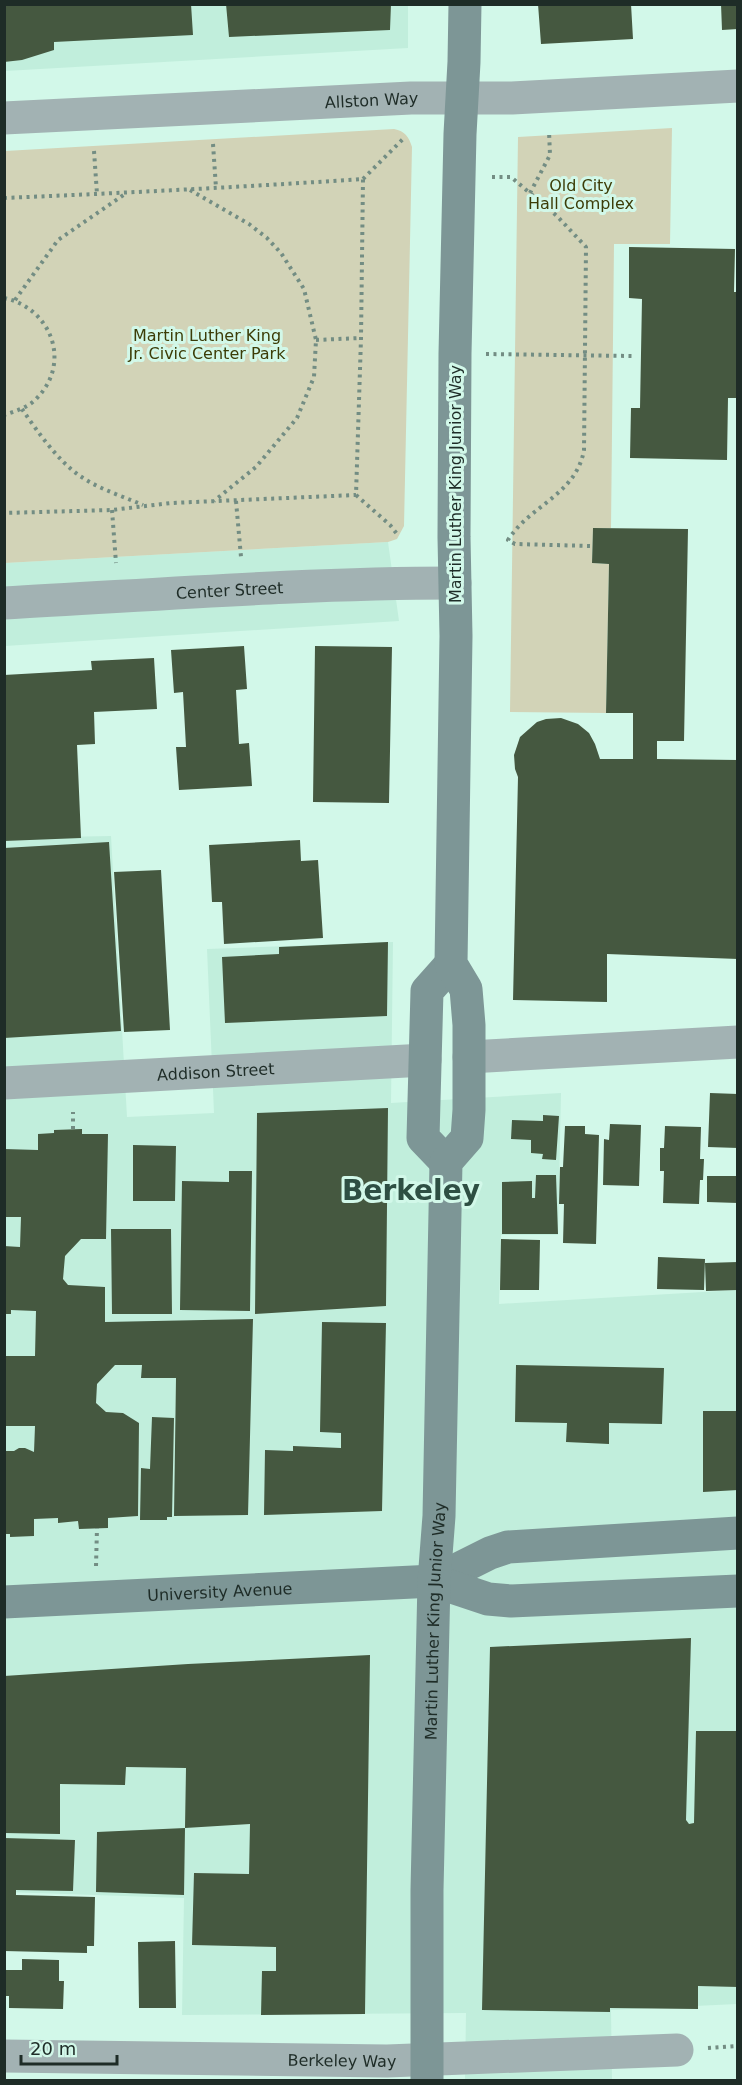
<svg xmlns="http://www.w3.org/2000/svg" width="742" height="2085" viewBox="0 0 742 2085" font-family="'DejaVu Sans',sans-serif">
  <rect width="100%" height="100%" fill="#d2f8e9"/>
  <path fill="#c1eedc" d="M 5,5 L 408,5 L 408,48 L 5,71 Z
    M 388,542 L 399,621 L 5,646 L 5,563 Z
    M 111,836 L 127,1117 L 214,1113 L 207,949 L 393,942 L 391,1103 L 561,1093 L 558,1235 L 501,1235 L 499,1304 L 737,1290 L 737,2004 L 611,2010 L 612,2080 L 465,2080 L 466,2013 L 182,2015 L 184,1898 L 5,1892 L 5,838 Z"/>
  <path fill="#d2d3b7" d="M 672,128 L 670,244 L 614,244 L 611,528 L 593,528 L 592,563 L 609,564 L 606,713 L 510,712 L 518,137 Z
    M 394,129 C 405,131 409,137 412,147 L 404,526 L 397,539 L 388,542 L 5,563 L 5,151 Z"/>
  <path fill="#455840" d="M 4,4 L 191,4 L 193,35 L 54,42 L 54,50 L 22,60 L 4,62 Z
    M 226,4 L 391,4 L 390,30 L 229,37 Z
    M 538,4 L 631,4 L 633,39 L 541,44 Z
    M 721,4 L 738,4 L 738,29 L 722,30 Z
    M 629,247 L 735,249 L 734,292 L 738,292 L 738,398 L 728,398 L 727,460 L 630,458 L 631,408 L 640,408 L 642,299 L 629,298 Z
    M 593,528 L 688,529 L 684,741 L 657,741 L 657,759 L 738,760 L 738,959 L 607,954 L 607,1002 L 513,1000 L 518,777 L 515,769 L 514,755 L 520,737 L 537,722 L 546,719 L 561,718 L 578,724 L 589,733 L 595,744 L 600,759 L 633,759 L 633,713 L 606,713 L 609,564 L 592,563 Z
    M 244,646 L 247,689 L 236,690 L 239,744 L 249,743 L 252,786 L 179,790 L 176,747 L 186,747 L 183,692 L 174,693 L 171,650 Z
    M 315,646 L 392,647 L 389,803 L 313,802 Z
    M 154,658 L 157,709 L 94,712 L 95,744 L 77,745 L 81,838 L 4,841 L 4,675 L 92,670 L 91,661 Z
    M 300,840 L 301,861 L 318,860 L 323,938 L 224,944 L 222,902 L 212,902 L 209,845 Z
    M 109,842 L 121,1031 L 4,1038 L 4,848 Z
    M 161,870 L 170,1030 L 124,1032 L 114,872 Z
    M 388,942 L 387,1016 L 225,1023 L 222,957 L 279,954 L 279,947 Z
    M 710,1093 L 738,1094 L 738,1148 L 708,1147 Z
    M 388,1108 L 386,1306 L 255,1314 L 257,1113 Z
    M 543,1115 L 559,1116 L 556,1160 L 542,1159 L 543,1154 L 531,1153 L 531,1140 L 511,1139 L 512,1120 L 543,1121 Z
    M 610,1124 L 641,1125 L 639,1186 L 603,1185 L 604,1139 L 609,1140 Z
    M 565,1126 L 585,1126 L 585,1134 L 599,1135 L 596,1244 L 563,1243 L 564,1204 L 559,1204 L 560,1167 L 563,1167 Z
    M 665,1126 L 701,1127 L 700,1159 L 704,1159 L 703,1180 L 700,1180 L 699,1204 L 663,1203 L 664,1171 L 660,1171 L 660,1148 L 664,1148 Z
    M 82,1129 L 82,1134 L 108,1134 L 106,1239 L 81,1239 L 65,1256 L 63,1279 L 68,1285 L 105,1287 L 105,1322 L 253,1319 L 248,1515 L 174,1516 L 176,1378 L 141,1378 L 142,1365 L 115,1365 L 97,1384 L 96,1403 L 106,1412 L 123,1413 L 139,1423 L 138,1516 L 108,1518 L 108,1528 L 79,1529 L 78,1521 L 58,1523 L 58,1518 L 34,1519 L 34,1536 L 10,1537 L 10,1534 L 4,1534 L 4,1451 L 14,1451 L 19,1448 L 25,1448 L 34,1452 L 35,1426 L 4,1426 L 4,1356 L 35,1356 L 36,1311 L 11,1310 L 11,1314 L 4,1314 L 4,1246 L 20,1247 L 21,1217 L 4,1217 L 4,1149 L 38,1150 L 38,1134 L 54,1133 L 54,1130 Z
    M 133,1145 L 176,1146 L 175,1201 L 133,1201 Z
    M 229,1171 L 252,1171 L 250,1311 L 180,1310 L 182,1181 L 229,1182 Z
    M 536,1175 L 556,1175 L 558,1234 L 502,1234 L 502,1182 L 532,1181 L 532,1198 L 535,1198 Z
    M 707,1176 L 738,1176 L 738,1203 L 707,1202 Z
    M 111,1229 L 171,1229 L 172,1314 L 112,1314 Z
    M 501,1239 L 540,1240 L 539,1290 L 500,1290 Z
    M 658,1257 L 705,1259 L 704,1290 L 657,1289 Z
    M 738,1262 L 738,1290 L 706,1291 L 705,1263 Z
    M 322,1322 L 386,1323 L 382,1511 L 264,1515 L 265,1450 L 293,1451 L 293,1446 L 341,1448 L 341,1433 L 320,1432 Z
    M 516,1365 L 664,1368 L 662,1424 L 609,1423 L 609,1444 L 566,1442 L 567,1423 L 515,1422 Z
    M 703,1411 L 738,1411 L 738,1490 L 703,1492 Z
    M 152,1417 L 174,1418 L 172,1517 L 167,1517 L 167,1520 L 140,1520 L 141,1468 L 150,1469 Z
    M 691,1638 L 686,1820 L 689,1824 L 694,1823 L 696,1731 L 738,1731 L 738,1987 L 698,1986 L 698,2009 L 610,2008 L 610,2012 L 482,2010 L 490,1647 Z
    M 370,1655 L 365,2014 L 261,2015 L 262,1971 L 276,1971 L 276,1947 L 192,1945 L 194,1873 L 249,1874 L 250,1824 L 185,1828 L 186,1768 L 126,1767 L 125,1785 L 60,1784 L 60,1834 L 4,1833 L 4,1676 L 188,1664 Z
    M 185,1828 L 184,1895 L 96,1892 L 97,1832 Z
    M 4,1838 L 75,1840 L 73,1891 L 16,1890 L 16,1895 L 95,1897 L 94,1946 L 87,1946 L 87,1953 L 4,1951 Z
    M 175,1941 L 176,2008 L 139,2008 L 138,1942 Z
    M 22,1959 L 59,1960 L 59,1981 L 64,1981 L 63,2009 L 9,2008 L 9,1996 L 4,1996 L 4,1970 L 22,1970 Z"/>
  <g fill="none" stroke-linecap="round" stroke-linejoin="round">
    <path stroke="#738d83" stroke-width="4" stroke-dasharray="3 4.5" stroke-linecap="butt" d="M 213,144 L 216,188
      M 94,151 L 97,194
      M 492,177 L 511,177 L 557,216 L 586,247 L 584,450 C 576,495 530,505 508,540 L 515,544 L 590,546
      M 363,179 L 403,139
      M 190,190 L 249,224 L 267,238 L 281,253 L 304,289 L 316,340 L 314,377 L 297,418 L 256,467 L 214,501
      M 530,193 L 550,155 L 549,131
      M 4,198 C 124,193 243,187 363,179 L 361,338 L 356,495 L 171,503 L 112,510 L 4,513
      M 4,298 C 51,308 72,362 37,398 C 29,407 16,411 4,415
      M 15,300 L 58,240 L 125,194
      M 316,340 L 361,338
      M 486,354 L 632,356
      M 22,409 C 37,431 58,461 80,476 C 99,489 122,496 143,505
      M 356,495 L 390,525 L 397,534
      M 236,501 L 241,557
      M 112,510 L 116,563
      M 73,1129 L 73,1112
      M 96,1566 L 97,1528
      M 708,2048 L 738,2046"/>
    <g stroke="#a2b2b3" stroke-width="33">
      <path id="s1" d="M 4,118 L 411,98 L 512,98 L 738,86"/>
      <path id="s2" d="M 4,603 C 154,595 305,583 455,583"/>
      <path d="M 469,1057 L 738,1042"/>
      <path id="s3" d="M 4,1083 L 425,1060"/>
      <path id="s4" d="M 4,2056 L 387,2061 L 677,2050"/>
    </g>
    <g stroke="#7d9696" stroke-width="33">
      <path d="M 446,1162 L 423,1138 L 427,991 L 451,964"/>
      <path d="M 434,1581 L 490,1553 L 508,1547 L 738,1533"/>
      <path id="s5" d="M 4,1602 L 434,1581 L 488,1599 L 511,1601 L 738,1591"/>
      <path id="s6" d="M 427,2080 L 427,1890 L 434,1581 L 439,1516 L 446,1162 L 467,1138 L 469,1110 L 469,1025 L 466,989 L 451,964 L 456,636 L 454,537 L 455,354 L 460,134 L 464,62 L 465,4"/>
    </g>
  </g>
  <g text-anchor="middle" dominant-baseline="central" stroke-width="6" stroke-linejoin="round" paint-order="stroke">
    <g font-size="16" fill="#1e2c27" stroke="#d2f8e9">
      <text stroke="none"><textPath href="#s1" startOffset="368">Allston Way</textPath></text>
      <text transform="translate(455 484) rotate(-90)">Martin Luther King Junior Way</text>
      <text stroke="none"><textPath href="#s2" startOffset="226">Center Street</textPath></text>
      <text stroke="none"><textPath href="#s3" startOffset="212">Addison Street</textPath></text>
      <text stroke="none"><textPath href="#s5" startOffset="216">University Avenue</textPath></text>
      <text stroke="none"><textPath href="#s6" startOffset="459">Martin Luther King Junior Way</textPath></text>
      <text stroke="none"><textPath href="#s4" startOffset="338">Berkeley Way</textPath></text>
    </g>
    <g font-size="16" fill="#3c3c07" stroke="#d2f8e9">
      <text x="581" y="185">Old City<tspan x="581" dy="18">Hall Complex</tspan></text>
      <text x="207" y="335">Martin Luther King<tspan x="207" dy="18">Jr. Civic Center Park</tspan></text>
    </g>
    <g font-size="28" font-weight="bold" fill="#2e4f43" stroke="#d2f8e9">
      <text x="411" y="1190">Berkeley</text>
    </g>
  </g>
  <rect width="742" height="2085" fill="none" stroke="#1e2c27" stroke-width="12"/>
  <path d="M21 2055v9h96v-9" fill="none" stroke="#1e2c27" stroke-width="3"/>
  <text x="30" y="2055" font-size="18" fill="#1e2c27" stroke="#d2f8e9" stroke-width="4.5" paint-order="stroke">20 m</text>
</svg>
